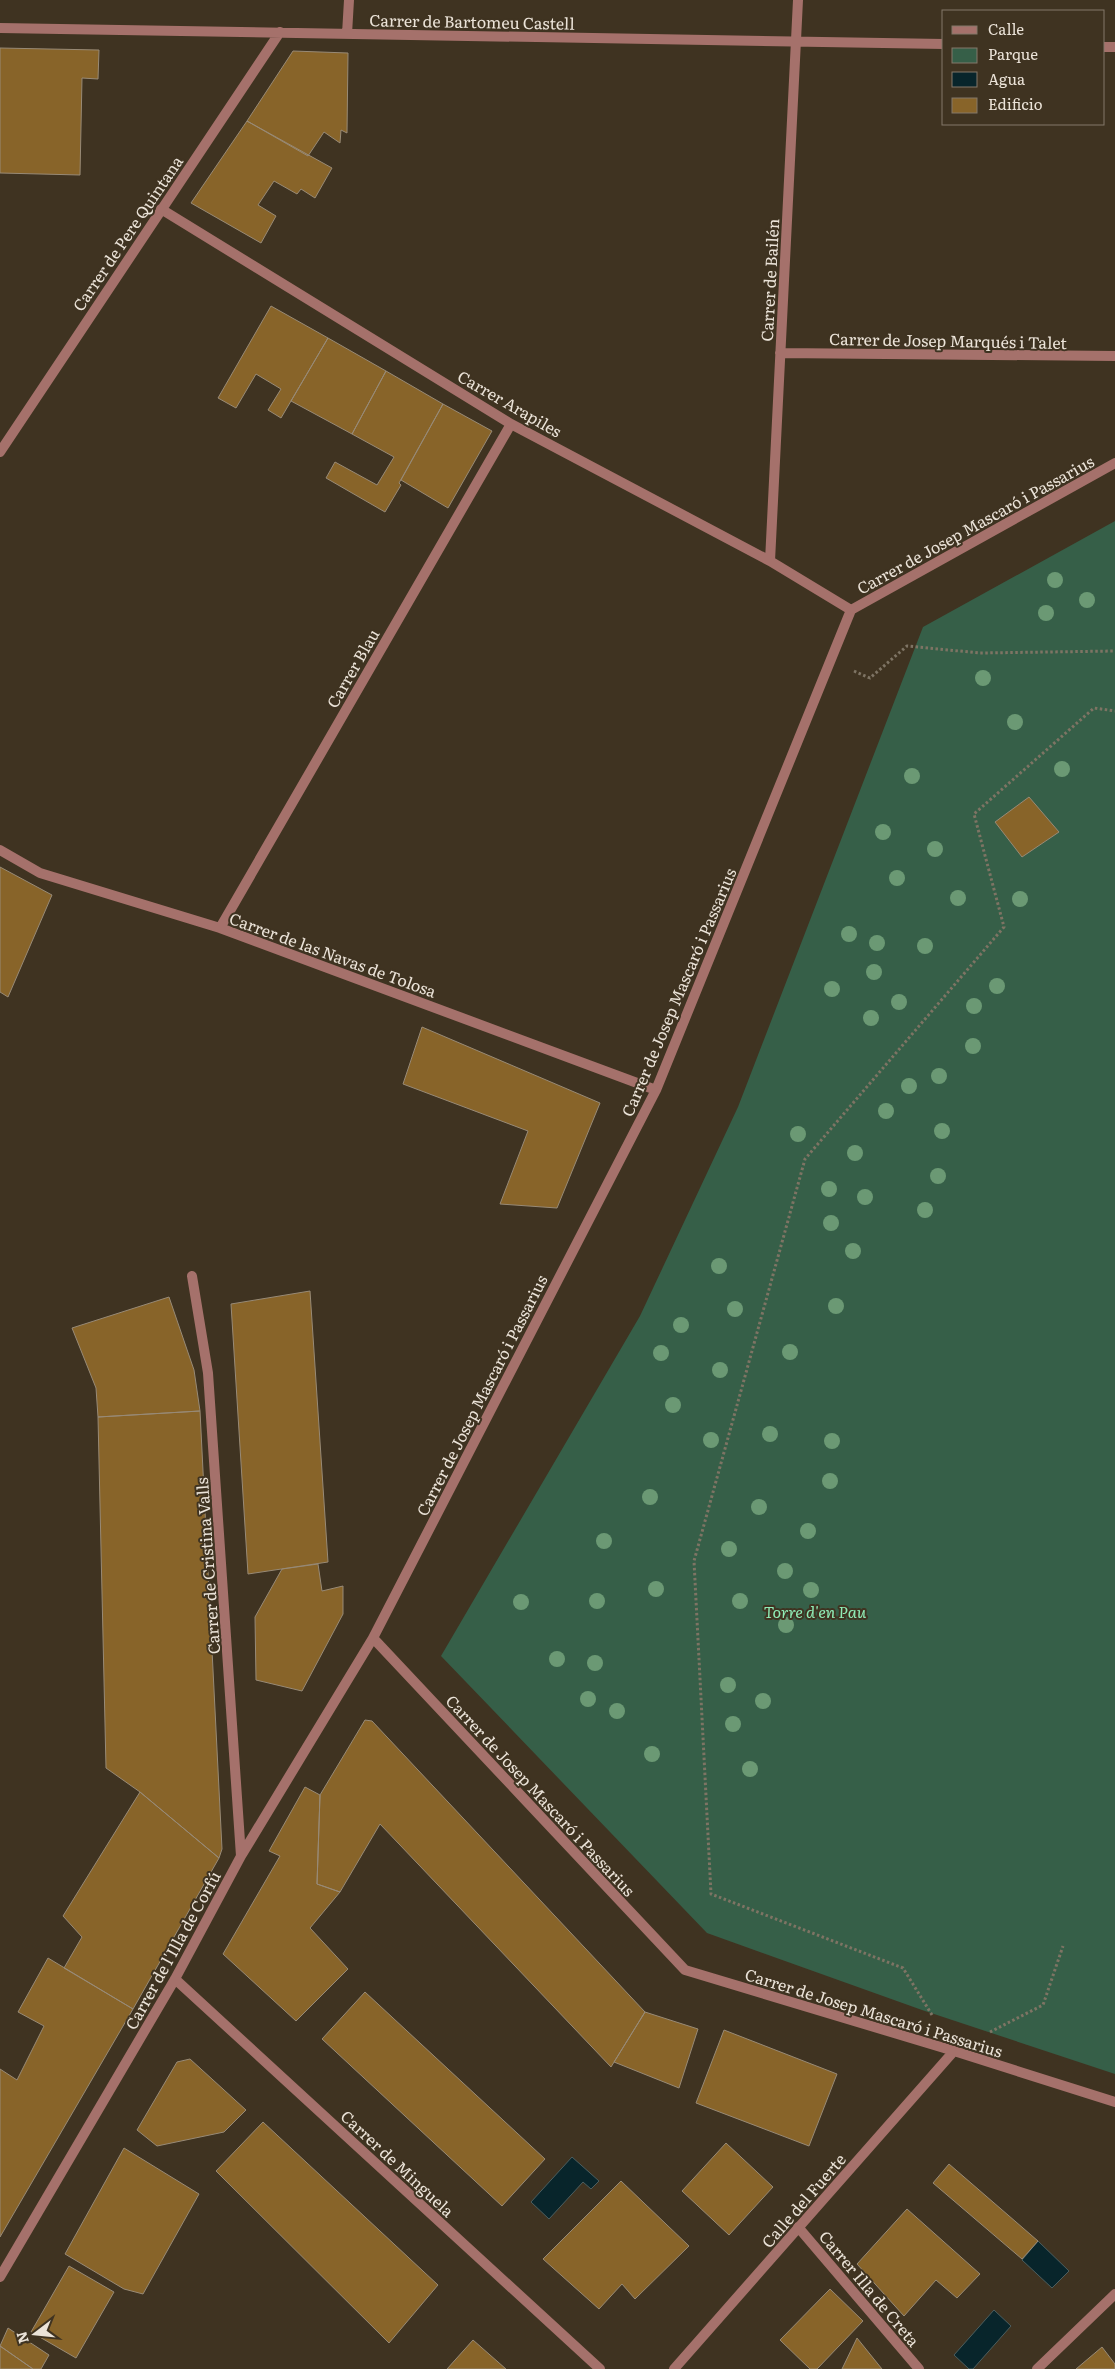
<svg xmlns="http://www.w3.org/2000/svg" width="1115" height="2369" viewBox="0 0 1115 2369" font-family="Literata,serif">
  <rect width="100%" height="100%" fill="#3f3321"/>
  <path fill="#365f48" d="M 1115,521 L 1115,2074 L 922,2010 L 707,1933 L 441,1656 L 640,1316 L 738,1107 L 923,627 Z"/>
  <path fill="#08252b" stroke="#4c5e5f" d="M 572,2157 L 599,2181 L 591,2189 L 583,2182 L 549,2219 L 531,2202 Z
    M 1038,2241 L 1069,2271 L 1052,2288 L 1022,2260 Z
    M 994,2310 L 1011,2326 L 973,2369 L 969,2369 L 954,2355 Z"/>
  <path fill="#886429" stroke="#988a76" d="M 0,48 L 99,50 L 98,79 L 82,78 L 80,175 L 0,173 Z
    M 293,51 L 348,53 L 347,133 L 341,130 L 340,143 L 324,132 L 308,156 L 247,121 Z
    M 247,121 L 332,168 L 315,198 L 301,189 L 297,194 L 274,181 L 258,205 L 276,216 L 261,243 L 191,203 Z
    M 271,306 L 328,338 L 281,418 L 268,410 L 281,389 L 256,374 L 236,408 L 218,398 Z
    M 328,338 L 386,371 L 352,434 L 291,401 Z
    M 386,371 L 443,404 L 399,483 L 401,485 L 385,512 L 326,478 L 335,462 L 377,485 L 394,457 L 352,434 Z
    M 443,404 L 492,431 L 448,508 L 401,480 Z
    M 1029,797 L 1059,832 L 1022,857 L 995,822 Z
    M 0,867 L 52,895 L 8,997 L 0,992 Z
    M 422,1027 L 600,1103 L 557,1208 L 500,1204 L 528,1131 L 403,1084 Z
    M 310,1291 L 328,1562 L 248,1574 L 231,1304 Z
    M 169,1297 L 194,1370 L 200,1411 L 98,1417 L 96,1388 L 72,1328 Z
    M 200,1411 L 222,1849 L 219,1858 L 140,1792 L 106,1768 L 98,1417 Z
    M 318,1564 L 322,1591 L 343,1586 L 343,1614 L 302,1691 L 256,1680 L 255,1617 L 282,1569 Z
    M 365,1720 L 372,1721 L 645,2012 L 611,2067 L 380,1824 L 340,1892 L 317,1884 L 320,1795 Z
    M 305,1787 L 320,1795 L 317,1884 L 340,1892 L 310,1928 L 348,1969 L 296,2021 L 223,1954 L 280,1856 L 269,1851 Z
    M 140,1792 L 219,1858 L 133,2009 L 64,1968 L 82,1937 L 63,1916 Z
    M 48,1958 L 133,2009 L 0,2237 L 0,2069 L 17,2080 L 44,2026 L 18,2012 Z
    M 365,1992 L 545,2159 L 502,2206 L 322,2039 Z
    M 645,2012 L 698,2029 L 679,2088 L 614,2062 Z
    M 724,2030 L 837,2074 L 809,2146 L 696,2103 Z
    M 190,2059 L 246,2110 L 224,2132 L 157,2146 L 137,2130 L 177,2062 Z
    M 263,2122 L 438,2285 L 389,2343 L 216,2171 Z
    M 726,2143 L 773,2187 L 729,2235 L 682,2191 Z
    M 124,2148 L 199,2194 L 143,2294 L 124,2289 L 65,2254 Z
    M 949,2164 L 1038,2241 L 1022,2259 L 933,2183 Z
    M 621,2181 L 689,2246 L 635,2299 L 622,2284 L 599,2309 L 543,2259 Z
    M 907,2209 L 980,2274 L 957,2298 L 936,2280 L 904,2316 L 857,2264 Z
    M 69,2266 L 114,2292 L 76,2358 L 31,2332 Z
    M 830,2289 L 863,2321 L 817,2369 L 810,2369 L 780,2340 Z
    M 8,2328 L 49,2355 L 41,2369 L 33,2369 L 0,2346 Z
    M 857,2338 L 882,2369 L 842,2369 Z
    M 473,2340 L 506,2369 L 447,2369 Z
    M 0,2346 L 33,2369 L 0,2369 Z
    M 1102,2347 L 1115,2364 L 1115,2369 L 1076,2369 Z"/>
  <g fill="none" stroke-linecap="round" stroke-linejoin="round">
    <path stroke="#7e7464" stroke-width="3" stroke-dasharray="2.5 2.5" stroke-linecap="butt" d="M 854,671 L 870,678 L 907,646 L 980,653 L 1115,651
      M 932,2015 L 903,1968 L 711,1894 L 694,1561 L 805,1159 L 1004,927 L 974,814 L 1094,708 L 1115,711
      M 990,2032 L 1043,2005 L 1063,1946"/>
    <path stroke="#a5716b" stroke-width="10" d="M 0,28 L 944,44
      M 347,34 L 349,0
      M 1104,47 L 1115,47
      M 161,209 L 511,424 L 770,561 L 851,610
      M 780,353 L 1115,356
      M 0,452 L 280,32
      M 1115,463 L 851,610 L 656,1090 L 373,1638 L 685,1970 L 954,2051 L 1115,2102
      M 770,561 L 798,0
      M 0,850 L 40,873 L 220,928 L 656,1090
      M 220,928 L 511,424
      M 192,1276 L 208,1373 L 241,1856
      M 175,1979 L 600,2369
      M 798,2227 L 919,2369
      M 0,2277 L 175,1979 L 241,1856 L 373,1638
      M 674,2369 L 954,2051
      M 1037,2369 L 1115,2294"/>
  </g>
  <g fill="#6b9974">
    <circle cx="1055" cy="580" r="8"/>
    <circle cx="1087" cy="600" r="8"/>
    <circle cx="1046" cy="613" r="8"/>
    <circle cx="983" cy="678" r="8"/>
    <circle cx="1015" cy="722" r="8"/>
    <circle cx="1062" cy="769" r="8"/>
    <circle cx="912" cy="776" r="8"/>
    <circle cx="883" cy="832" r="8"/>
    <circle cx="935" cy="849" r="8"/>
    <circle cx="897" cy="878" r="8"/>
    <circle cx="958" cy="898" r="8"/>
    <circle cx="1020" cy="899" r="8"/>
    <circle cx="849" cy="934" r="8"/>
    <circle cx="877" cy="943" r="8"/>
    <circle cx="925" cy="946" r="8"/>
    <circle cx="874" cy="972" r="8"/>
    <circle cx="997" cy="986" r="8"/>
    <circle cx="832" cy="989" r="8"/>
    <circle cx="899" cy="1002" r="8"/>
    <circle cx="974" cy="1006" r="8"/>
    <circle cx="871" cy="1018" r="8"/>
    <circle cx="973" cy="1046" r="8"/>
    <circle cx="939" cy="1076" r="8"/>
    <circle cx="909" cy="1086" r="8"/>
    <circle cx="886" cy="1111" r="8"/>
    <circle cx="942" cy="1131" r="8"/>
    <circle cx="798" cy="1134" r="8"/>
    <circle cx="855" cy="1153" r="8"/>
    <circle cx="938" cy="1176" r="8"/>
    <circle cx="829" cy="1189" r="8"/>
    <circle cx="865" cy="1197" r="8"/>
    <circle cx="925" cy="1210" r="8"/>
    <circle cx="831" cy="1223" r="8"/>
    <circle cx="853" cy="1251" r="8"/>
    <circle cx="719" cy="1266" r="8"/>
    <circle cx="836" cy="1306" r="8"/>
    <circle cx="735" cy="1309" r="8"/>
    <circle cx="681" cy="1325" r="8"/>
    <circle cx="790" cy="1352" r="8"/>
    <circle cx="661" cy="1353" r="8"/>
    <circle cx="720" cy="1370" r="8"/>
    <circle cx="673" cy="1405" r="8"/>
    <circle cx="770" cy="1434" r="8"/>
    <circle cx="711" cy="1440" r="8"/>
    <circle cx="832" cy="1441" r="8"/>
    <circle cx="830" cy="1481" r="8"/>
    <circle cx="650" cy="1497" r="8"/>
    <circle cx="759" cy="1507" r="8"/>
    <circle cx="808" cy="1531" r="8"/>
    <circle cx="604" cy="1541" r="8"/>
    <circle cx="729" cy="1549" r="8"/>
    <circle cx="785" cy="1571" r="8"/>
    <circle cx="656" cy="1589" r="8"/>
    <circle cx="811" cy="1590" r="8"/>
    <circle cx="597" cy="1601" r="8"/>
    <circle cx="740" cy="1601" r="8"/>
    <circle cx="521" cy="1602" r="8"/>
    <circle cx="786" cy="1625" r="8"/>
    <circle cx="557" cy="1659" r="8"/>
    <circle cx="595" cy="1663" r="8"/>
    <circle cx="728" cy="1685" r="8"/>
    <circle cx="588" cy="1699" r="8"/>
    <circle cx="763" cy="1701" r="8"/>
    <circle cx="617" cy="1711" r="8"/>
    <circle cx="733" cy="1724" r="8"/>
    <circle cx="652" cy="1754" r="8"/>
    <circle cx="750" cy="1769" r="8"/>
  </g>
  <g text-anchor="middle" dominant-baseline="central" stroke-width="4" stroke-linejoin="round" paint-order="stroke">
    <g font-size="16" fill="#ebe3d8" stroke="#3f3321">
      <text transform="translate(472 21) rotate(1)">Carrer de Bartomeu Castell</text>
      <text transform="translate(127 233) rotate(-56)">Carrer de Pere Quintana</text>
      <text transform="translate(769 280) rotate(-87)">Carrer de Bailén</text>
      <text transform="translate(948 340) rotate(1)">Carrer de Josep Marqués i Talet</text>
      <text transform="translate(510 403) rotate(30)">Carrer Arapiles</text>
      <text transform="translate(975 524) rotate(-29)">Carrer de Josep Mascaró i Passarius</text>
      <text transform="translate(352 668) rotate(-60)">Carrer Blau</text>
      <text transform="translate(333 954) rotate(20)">Carrer de las Navas de Tolosa</text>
      <text transform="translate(678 992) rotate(-67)">Carrer de Josep Mascaró i Passarius</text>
      <text transform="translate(481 1395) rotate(-63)">Carrer de Josep Mascaró i Passarius</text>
      <text transform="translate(207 1566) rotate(-94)">Carrer de Cristina Valls</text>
      <text transform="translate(541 1795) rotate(47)">Carrer de Josep Mascaró i Passarius</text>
      <text transform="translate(172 1950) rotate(-61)">Carrer de l'Illa de Corfú</text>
      <text transform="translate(874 2012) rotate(17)">Carrer de Josep Mascaró i Passarius</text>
      <text transform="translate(398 2163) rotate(43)">Carrer de Minguela</text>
      <text transform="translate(803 2200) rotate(-49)">Calle del Fuerte</text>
      <text transform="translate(870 2288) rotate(50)">Carrer Illa de Creta</text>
    </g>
    <g font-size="16" font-style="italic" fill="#8fedb7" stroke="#3f3321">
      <text x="815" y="1611">Torre d'en Pau</text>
    </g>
  </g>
  <rect x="942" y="10" width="162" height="115" fill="#3f3321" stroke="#84796a"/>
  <rect x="952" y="26" width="25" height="8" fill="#a5716b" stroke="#84796a"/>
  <text x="988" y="35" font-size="15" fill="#ebe3d8">Calle</text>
  <rect x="952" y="48" width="25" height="15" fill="#365f48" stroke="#84796a"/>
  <text x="988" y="60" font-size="15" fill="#ebe3d8">Parque</text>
  <rect x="952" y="72" width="25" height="15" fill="#08252b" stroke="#84796a"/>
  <text x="988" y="85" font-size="15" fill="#ebe3d8">Agua</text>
  <rect x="952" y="98" width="25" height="15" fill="#886429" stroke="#84796a"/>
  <text x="988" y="110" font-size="15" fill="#ebe3d8">Edificio</text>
  <g transform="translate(35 2334) rotate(254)" stroke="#3f3321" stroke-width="4" paint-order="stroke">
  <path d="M0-4L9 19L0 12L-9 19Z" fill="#ebe3d8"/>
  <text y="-8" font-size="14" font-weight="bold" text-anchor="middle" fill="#ebe3d8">N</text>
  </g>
</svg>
